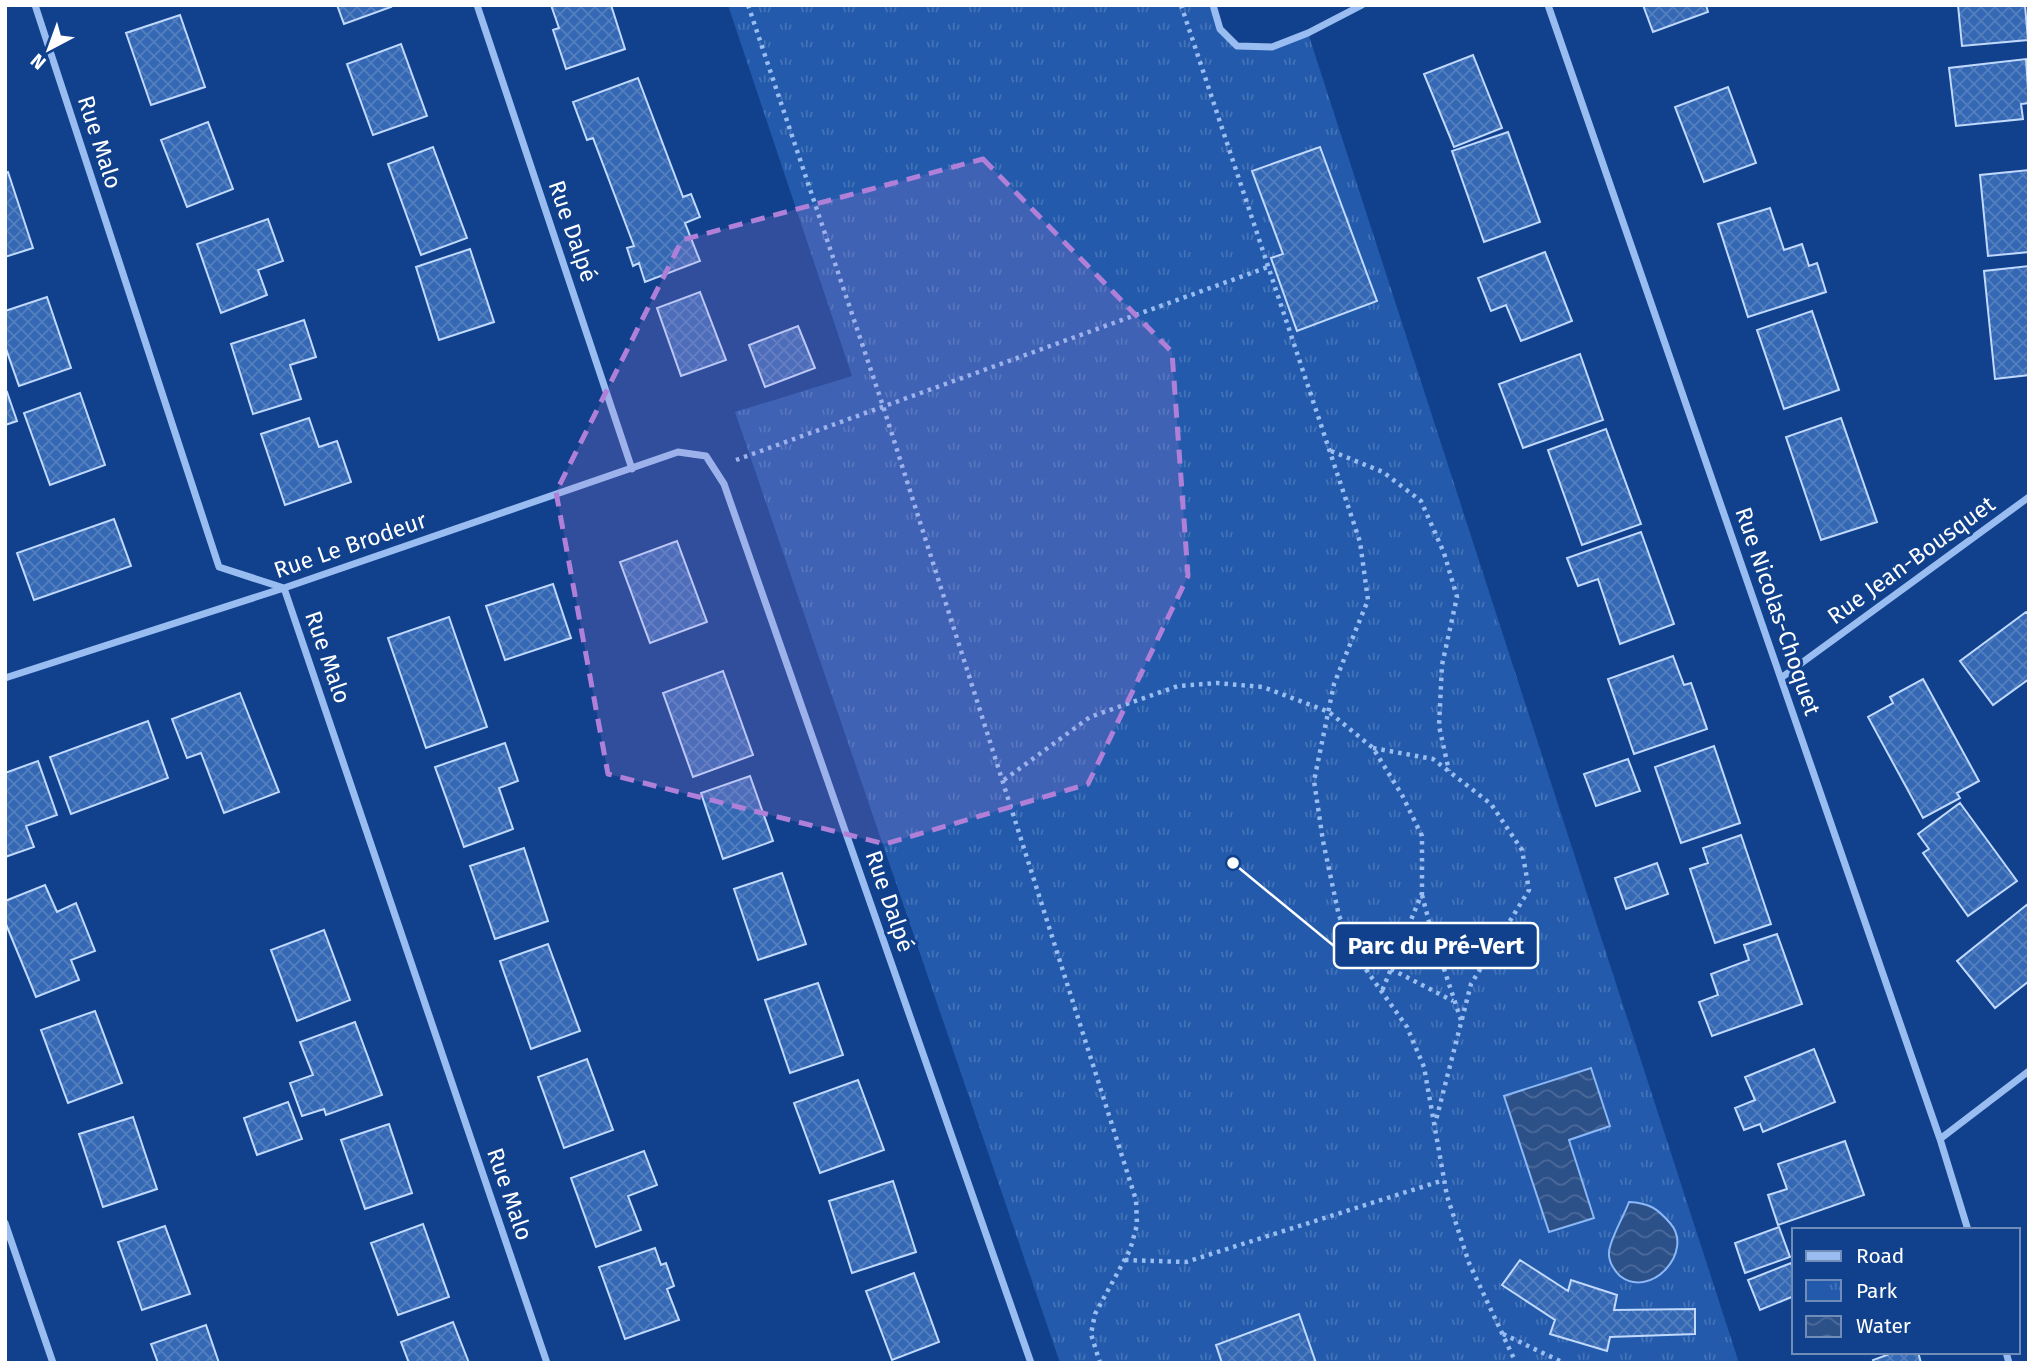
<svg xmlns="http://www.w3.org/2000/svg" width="2034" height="1368" viewBox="0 0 2034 1368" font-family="'Fira Sans',sans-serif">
  <defs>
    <pattern id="park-tufts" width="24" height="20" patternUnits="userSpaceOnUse" patternTransform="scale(1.75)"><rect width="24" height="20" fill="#235aac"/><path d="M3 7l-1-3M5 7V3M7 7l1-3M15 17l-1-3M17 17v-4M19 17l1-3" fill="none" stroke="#4473b8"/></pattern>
    <pattern id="water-waves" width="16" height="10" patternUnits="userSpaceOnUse" patternTransform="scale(1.75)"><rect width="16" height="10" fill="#2c5088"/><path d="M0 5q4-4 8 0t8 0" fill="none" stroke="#4c6a9a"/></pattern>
    <pattern id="building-cross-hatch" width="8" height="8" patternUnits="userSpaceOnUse" patternTransform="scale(1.75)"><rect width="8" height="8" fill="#3568b4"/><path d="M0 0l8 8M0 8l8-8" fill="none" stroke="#537fbf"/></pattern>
  </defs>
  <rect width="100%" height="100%" fill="#11418c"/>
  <path fill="url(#park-tufts)" d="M 728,5 L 1213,5 L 1220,29 L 1237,46 L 1272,47 L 1308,33 L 1739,1363 L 1060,1363 L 735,412 L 852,376 Z"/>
  <path fill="url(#water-waves)" stroke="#8bb7f5" stroke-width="2" d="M 1591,1068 L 1610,1126 L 1569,1140 L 1594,1218 L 1549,1232 L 1504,1096 Z
    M 1629,1202 C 1649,1203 1657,1208 1670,1223 C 1695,1251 1651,1300 1620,1276 C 1614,1270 1608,1262 1609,1252 C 1610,1239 1624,1216 1629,1202 Z"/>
  <path fill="url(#building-cross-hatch)" stroke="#c0d9fd" stroke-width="2" d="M 337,5 L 390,5 L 391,7 L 344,24 Z
    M 551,5 L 611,5 L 625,49 L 566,69 L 553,30 L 559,28 Z
    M 1643,5 L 1706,5 L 1708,12 L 1653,32 Z
    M 1958,5 L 2025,5 L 2028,40 L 1962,46 Z
    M 180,15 L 205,87 L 151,105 L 126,33 Z
    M 401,44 L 427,116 L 373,135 L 347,64 Z
    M 1473,55 L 1502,128 L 1454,147 L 1424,74 Z
    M 2026,59 L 2029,103 L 2021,104 L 2023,119 L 1956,126 L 1949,68 Z
    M 638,78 L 683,197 L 691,194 L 700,217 L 685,223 L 700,261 L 645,282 L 639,263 L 633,266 L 627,248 L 634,246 L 593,138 L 587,140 L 573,102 Z
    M 1728,87 L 1756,163 L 1704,182 L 1675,107 Z
    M 208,122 L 233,189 L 187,207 L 161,140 Z
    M 1508,132 L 1540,222 L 1484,242 L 1452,151 Z
    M 433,147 L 467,238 L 421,255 L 388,164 Z
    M 1320,147 L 1377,301 L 1297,331 L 1271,258 L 1283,254 L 1252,171 Z
    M 2029,170 L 2029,252 L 1988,256 L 1980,175 Z
    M 8,172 L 33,248 L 5,257 L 5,173 Z
    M 1770,208 L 1784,250 L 1802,244 L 1809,266 L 1817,263 L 1826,292 L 1748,317 L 1718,224 Z
    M 268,219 L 283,261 L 258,270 L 267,295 L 221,313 L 197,244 Z
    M 470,249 L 494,322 L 439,340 L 416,267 Z
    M 1545,252 L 1572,321 L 1521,341 L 1506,305 L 1491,311 L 1478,278 Z
    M 2029,266 L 2029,375 L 1995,379 L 1984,271 Z
    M 700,292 L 726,360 L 681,376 L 657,308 Z
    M 47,297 L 71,368 L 19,386 L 5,346 L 5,311 Z
    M 1812,311 L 1839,390 L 1784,409 L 1757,330 Z
    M 304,320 L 316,357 L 290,365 L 301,399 L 253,414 L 231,344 Z
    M 798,326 L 815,368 L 765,387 L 749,345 Z
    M 1580,354 L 1603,420 L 1523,448 L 1499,384 Z
    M 7,392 L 17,421 L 5,425 L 5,393 Z
    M 80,393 L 105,465 L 50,485 L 24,413 Z
    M 309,418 L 319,447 L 337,441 L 351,482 L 285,505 L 261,434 Z
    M 1841,418 L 1877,522 L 1821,540 L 1786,437 Z
    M 1606,429 L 1641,524 L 1582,545 L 1548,450 Z
    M 114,519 L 131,566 L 34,600 L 17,553 Z
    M 1641,532 L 1674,624 L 1620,644 L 1598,579 L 1578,586 L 1567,558 Z
    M 677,541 L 707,622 L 650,643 L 620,562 Z
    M 553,584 L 571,638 L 505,660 L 486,606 Z
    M 2026,612 L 2029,615 L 2029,679 L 1993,705 L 1960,661 Z
    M 449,617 L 487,727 L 426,748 L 388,638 Z
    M 1673,656 L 1684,685 L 1691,683 L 1707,729 L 1634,754 L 1608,679 Z
    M 723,671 L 753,755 L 693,777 L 663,693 Z
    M 1923,679 L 1979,781 L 1957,793 L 1960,798 L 1923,818 L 1868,717 L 1893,703 L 1890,697 Z
    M 240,693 L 279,792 L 224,813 L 201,753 L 187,758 L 172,719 Z
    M 148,721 L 168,778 L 71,814 L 50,757 Z
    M 505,743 L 518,781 L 499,788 L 513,829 L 464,847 L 435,767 Z
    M 1714,746 L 1740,823 L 1681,843 L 1655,767 Z
    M 1628,759 L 1640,791 L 1596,806 L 1584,774 Z
    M 38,761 L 57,815 L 26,826 L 34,847 L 5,857 L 5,773 Z
    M 750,776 L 773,841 L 723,859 L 701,793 Z
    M 1960,803 L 2017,881 L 1968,916 L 1923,853 L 1929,849 L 1918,834 Z
    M 1741,835 L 1771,924 L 1715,943 L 1690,869 L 1708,863 L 1703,848 Z
    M 524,848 L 548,921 L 495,939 L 470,866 Z
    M 1657,863 L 1668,894 L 1626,909 L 1615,878 Z
    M 782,873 L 806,944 L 758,960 L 734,889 Z
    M 45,885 L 57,912 L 76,903 L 95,951 L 71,960 L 79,980 L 36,997 L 5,922 L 5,901 Z
    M 2029,903 L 2029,981 L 1995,1008 L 1957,961 Z
    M 324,930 L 350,1000 L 297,1021 L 271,950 Z
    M 1777,934 L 1802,1004 L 1712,1036 L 1699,1002 L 1718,995 L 1711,974 L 1749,960 L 1744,945 Z
    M 548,944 L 580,1031 L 531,1049 L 500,961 Z
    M 818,983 L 843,1055 L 790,1073 L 765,1000 Z
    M 95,1011 L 122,1083 L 68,1103 L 41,1030 Z
    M 355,1022 L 382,1095 L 326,1115 L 324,1109 L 302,1116 L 290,1083 L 313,1075 L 300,1042 Z
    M 1814,1049 L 1835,1102 L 1763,1132 L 1760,1124 L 1744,1130 L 1735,1108 L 1755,1100 L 1745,1077 Z
    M 587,1059 L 613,1130 L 564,1148 L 538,1077 Z
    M 858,1080 L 884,1150 L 820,1173 L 794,1103 Z
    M 288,1102 L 302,1139 L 257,1155 L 244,1118 Z
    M 133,1117 L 157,1189 L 103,1207 L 79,1134 Z
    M 389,1124 L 412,1193 L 365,1209 L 341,1140 Z
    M 1845,1141 L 1864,1195 L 1778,1225 L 1768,1195 L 1787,1189 L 1778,1164 Z
    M 644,1151 L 657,1185 L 628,1196 L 641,1230 L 596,1247 L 571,1178 Z
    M 893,1181 L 916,1252 L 852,1273 L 829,1201 Z
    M 423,1224 L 449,1297 L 398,1315 L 371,1243 Z
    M 165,1226 L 190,1294 L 142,1310 L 118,1242 Z
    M 1779,1227 L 1790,1257 L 1745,1273 L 1735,1243 Z
    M 655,1248 L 661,1265 L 666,1263 L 674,1286 L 667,1289 L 679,1320 L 625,1339 L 599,1267 Z
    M 1520,1260 L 1568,1291 L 1571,1280 L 1617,1295 L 1614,1310 L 1695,1309 L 1695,1334 L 1610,1337 L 1607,1351 L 1550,1334 L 1555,1320 L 1502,1285 Z
    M 1791,1263 L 1794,1272 L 1794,1296 L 1760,1310 L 1748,1280 Z
    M 914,1273 L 939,1342 L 892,1360 L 866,1291 Z
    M 1299,1314 L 1316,1363 L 1222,1363 L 1216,1345 Z
    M 453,1322 L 469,1363 L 409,1363 L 401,1342 Z
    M 206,1325 L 219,1363 L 158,1363 L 151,1344 Z
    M 1895,1352 L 1918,1352 L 1921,1363 L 1874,1363 L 1873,1360 Z"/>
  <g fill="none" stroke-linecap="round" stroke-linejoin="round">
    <path stroke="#99bdf1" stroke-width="4.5" stroke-dasharray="3.5 5" stroke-linecap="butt" d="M 748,5 L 883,406 L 1136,1200 L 1137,1225 L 1130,1250 L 1095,1314 L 1091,1334 L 1100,1363
      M 1181,5 L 1360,542 L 1368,600 L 1334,684 L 1314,781 L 1323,841 L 1339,916 L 1362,964 L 1407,1027 L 1424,1067 L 1447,1196 L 1469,1263 L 1516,1363
      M 1331,451 L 1383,472 L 1421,501 L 1444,553 L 1457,597 L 1442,665 L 1439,726 L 1449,771
      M 736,460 L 1268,267
      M 1373,748 L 1433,759 L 1491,804 L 1522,850 L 1529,890 L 1471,984 L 1435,1124
      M 1004,780 L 1090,717 L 1178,686 L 1217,683 L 1263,687 L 1329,712 L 1373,748 L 1402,795 L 1422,836 L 1422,893 L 1382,991
      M 1422,895 L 1432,933 L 1461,1020
      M 1391,969 L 1453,1001
      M 1125,1260 L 1186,1262 L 1444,1180
      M 1503,1334 L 1564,1363"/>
    <path stroke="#99bdf1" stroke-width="7" d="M 35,5 L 219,567 L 284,588 L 547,1363
      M 477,5 L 632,469
      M 1213,5 L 1220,29 L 1237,46 L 1272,47 L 1308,33 L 1362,5
      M 1548,5 L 1940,1139 L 1968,1230
      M 5,678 L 284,588 L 678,452 L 706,456 L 724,484 L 1031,1363
      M 1781,678 L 2029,497
      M 1940,1139 L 2029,1071
      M 5,1223 L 53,1363
      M 2006,1352 L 2009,1363"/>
  </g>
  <path fill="#b080d9" fill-opacity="0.2" stroke="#b080d9" stroke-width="5" stroke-dasharray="14 9" stroke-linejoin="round" d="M 983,159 L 1172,352 L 1188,576 L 1088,784 L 885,844 L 608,774 L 556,492 L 682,240 Z"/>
  <g text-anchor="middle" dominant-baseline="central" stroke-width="6" stroke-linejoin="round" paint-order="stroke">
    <g font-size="23" fill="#fff" stroke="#11418c">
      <text transform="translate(100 142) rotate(72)">Rue Malo</text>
      <text transform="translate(573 231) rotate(71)">Rue Dalpé</text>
      <text transform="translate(350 545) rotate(-19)">Rue Le Brodeur</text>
      <text transform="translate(1911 560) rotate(-36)">Rue Jean-Bousquet</text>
      <text transform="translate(1778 611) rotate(71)">Rue Nicolas-Choquet</text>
      <text transform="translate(328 657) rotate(71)">Rue Malo</text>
      <text transform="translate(890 901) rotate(71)">Rue Dalpé</text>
      <text transform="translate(510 1194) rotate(71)">Rue Malo</text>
    </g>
  </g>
  <path fill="none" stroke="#fff" stroke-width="2.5" d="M1233 863L1334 946"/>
  <circle fill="#fff" stroke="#11418c" stroke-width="2.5" cx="1233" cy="863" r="7"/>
  <rect fill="#11418c" stroke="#fff" stroke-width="2.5" x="1334" y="923" width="204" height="45" rx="7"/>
  <g font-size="24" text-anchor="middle" font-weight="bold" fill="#fff">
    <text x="1436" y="954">Parc du Pré-Vert</text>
  </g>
  <rect width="2034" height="1368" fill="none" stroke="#ffffff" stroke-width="14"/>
  <rect x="1792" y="1228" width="228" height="126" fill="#11418c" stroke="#708dba" stroke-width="2"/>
  <rect x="1806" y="1251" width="35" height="10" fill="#99bdf1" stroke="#708dba" stroke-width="2"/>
  <text x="1856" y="1263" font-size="21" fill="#ffffff">Road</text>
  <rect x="1806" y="1280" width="35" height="21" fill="url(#park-tufts)" stroke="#708dba" stroke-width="2"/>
  <text x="1856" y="1298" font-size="21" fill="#ffffff">Park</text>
  <rect x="1806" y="1316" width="35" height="21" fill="url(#water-waves)" stroke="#708dba" stroke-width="2"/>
  <text x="1856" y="1333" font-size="21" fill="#ffffff">Water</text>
  <g transform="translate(49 49) rotate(221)" stroke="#11418c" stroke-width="5" paint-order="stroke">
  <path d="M0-5L12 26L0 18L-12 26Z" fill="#ffffff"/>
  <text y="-10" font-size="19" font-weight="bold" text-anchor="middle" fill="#ffffff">N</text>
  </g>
</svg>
